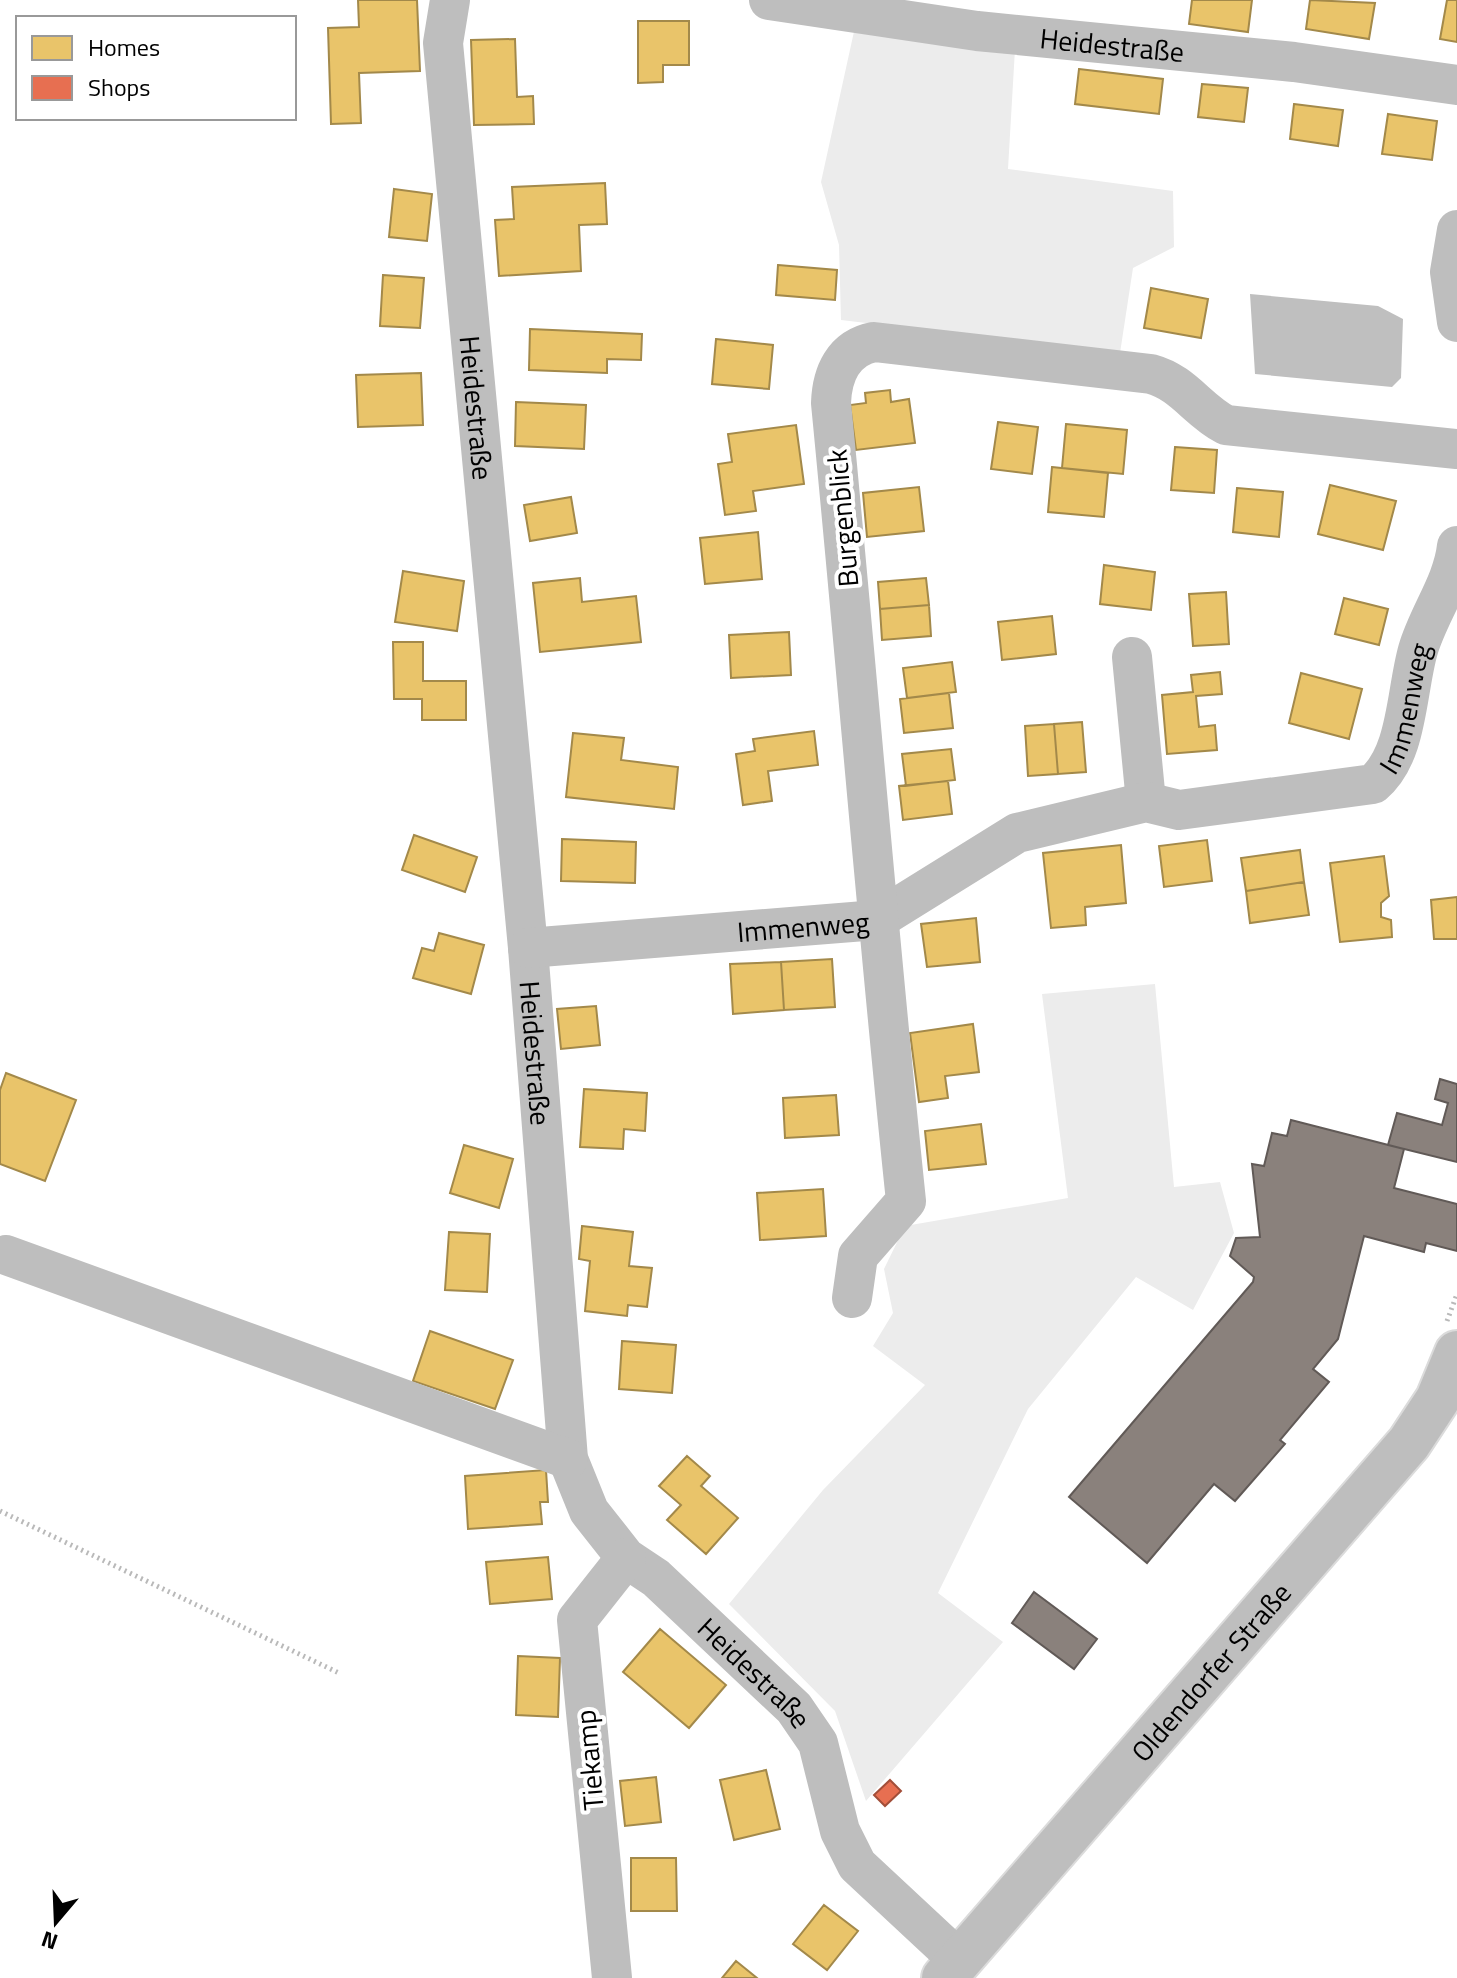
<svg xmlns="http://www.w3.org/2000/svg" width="1457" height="1978" viewBox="0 0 1457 1978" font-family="'Titillium Web',sans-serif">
  <rect width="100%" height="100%" fill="#fff"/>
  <path fill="#ececec" d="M 855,27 L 1015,49 L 1008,169 L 1173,191 L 1174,247 L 1133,268 L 1120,353 L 841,320 L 839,245 L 821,182 Z
    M 1155,984 L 1174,1187 L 1220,1182 L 1234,1233 L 1193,1310 L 1136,1277 L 1028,1409 L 938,1593 L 1003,1642 L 866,1801 L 835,1711 L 729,1604 L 823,1490 L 925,1385 L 873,1346 L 893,1313 L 884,1269 L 905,1226 L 1068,1198 L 1042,994 Z"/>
  <path fill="#bfbfbf" d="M 1250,294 L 1378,306 L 1403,319 L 1401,378 L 1392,387 L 1255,374 Z"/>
  <path fill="#e9c46a" stroke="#a3894a" stroke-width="2" d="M 358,0 L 417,0 L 420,71 L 359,73 L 361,123 L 331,124 L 328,28 L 359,27 Z
    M 1192,0 L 1252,0 L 1248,32 L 1189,24 Z
    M 1310,0 L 1375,3 L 1369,39 L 1306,29 Z
    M 1447,0 L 1457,0 L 1457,42 L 1440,39 Z
    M 638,21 L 689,21 L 689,65 L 663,65 L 663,82 L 638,83 Z
    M 515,39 L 517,97 L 533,96 L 534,124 L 474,125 L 471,40 Z
    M 1079,69 L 1163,79 L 1159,114 L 1075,104 Z
    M 1202,84 L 1248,88 L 1244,122 L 1198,117 Z
    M 1294,104 L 1343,110 L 1338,146 L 1290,139 Z
    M 1388,114 L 1437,121 L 1432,160 L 1382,154 Z
    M 605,183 L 607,224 L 579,225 L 581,271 L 499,276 L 495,220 L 514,219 L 512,187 Z
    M 394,189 L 432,194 L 427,241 L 389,237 Z
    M 778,265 L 837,270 L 835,300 L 776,295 Z
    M 383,275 L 424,278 L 420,328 L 380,326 Z
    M 1151,288 L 1208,299 L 1201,338 L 1144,328 Z
    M 530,329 L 642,334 L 641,360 L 607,359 L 607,373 L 529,370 Z
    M 716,339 L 773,345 L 769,389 L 712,384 Z
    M 421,373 L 423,425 L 358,427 L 356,375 Z
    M 890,390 L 891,402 L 909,399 L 915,443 L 856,450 L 850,405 L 866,403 L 865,393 Z
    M 516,402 L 586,405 L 584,449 L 515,446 Z
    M 998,422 L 1038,427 L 1032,474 L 991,469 Z
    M 1066,424 L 1127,430 L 1123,474 L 1062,468 Z
    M 796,425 L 804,484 L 753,491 L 756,511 L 725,515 L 718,464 L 732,462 L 728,434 Z
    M 1175,447 L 1217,450 L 1214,493 L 1171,490 Z
    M 1052,467 L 1108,473 L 1104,517 L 1048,512 Z
    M 1330,485 L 1396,501 L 1383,550 L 1318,534 Z
    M 919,487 L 924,531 L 867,537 L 863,493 Z
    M 1237,488 L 1283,492 L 1279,537 L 1233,532 Z
    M 571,497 L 577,533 L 530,541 L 524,505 Z
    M 758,532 L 762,579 L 705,584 L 700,538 Z
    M 1104,565 L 1155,572 L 1151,610 L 1100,604 Z
    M 403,571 L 464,581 L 457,631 L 395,622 Z
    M 580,578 L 582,602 L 636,596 L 641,642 L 540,652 L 533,583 Z
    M 926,578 L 929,605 L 880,609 L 878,582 Z
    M 1226,592 L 1229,644 L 1193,646 L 1189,594 Z
    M 1344,598 L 1388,609 L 1379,645 L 1335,634 Z
    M 929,605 L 931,636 L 882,640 L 880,609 Z
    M 1052,616 L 1056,654 L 1002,660 L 998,622 Z
    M 789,632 L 791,675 L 731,678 L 729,635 Z
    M 393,642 L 423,642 L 423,681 L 466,681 L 466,720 L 422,720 L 422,699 L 394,699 Z
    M 952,662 L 956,692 L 907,698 L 903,668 Z
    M 1220,672 L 1222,694 L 1196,696 L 1199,727 L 1215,725 L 1217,750 L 1167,754 L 1162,695 L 1193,692 L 1191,675 Z
    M 1301,673 L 1362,689 L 1349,739 L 1289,723 Z
    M 949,693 L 953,728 L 904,733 L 900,699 Z
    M 1082,722 L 1086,772 L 1058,774 L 1054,724 Z
    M 1054,724 L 1058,774 L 1028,776 L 1025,726 Z
    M 814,731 L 818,765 L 768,771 L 772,801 L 743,805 L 736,754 L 755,751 L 753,739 Z
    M 573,733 L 624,738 L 621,760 L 678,767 L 674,809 L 566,797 Z
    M 951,749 L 955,780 L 906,786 L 902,754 Z
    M 948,781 L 952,814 L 903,820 L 899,786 Z
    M 414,835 L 477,857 L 465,892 L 402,870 Z
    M 562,839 L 636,842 L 635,883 L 561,881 Z
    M 1207,840 L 1212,881 L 1164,887 L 1159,846 Z
    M 1121,845 L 1126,903 L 1085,907 L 1086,925 L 1051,928 L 1043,853 Z
    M 1300,850 L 1304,882 L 1246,891 L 1241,858 Z
    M 1384,856 L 1389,896 L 1381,903 L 1381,917 L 1391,920 L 1392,937 L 1340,942 L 1330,863 Z
    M 1304,882 L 1309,915 L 1250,923 L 1246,891 Z
    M 1457,897 L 1457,939 L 1434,939 L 1431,900 Z
    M 976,918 L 980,962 L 927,967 L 921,924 Z
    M 439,933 L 484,945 L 471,994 L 413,978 L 422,948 L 434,951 Z
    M 832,959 L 835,1007 L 784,1010 L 781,962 Z
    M 781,962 L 784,1010 L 733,1014 L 730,964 Z
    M 596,1006 L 600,1045 L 561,1049 L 557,1009 Z
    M 973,1024 L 979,1072 L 945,1076 L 948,1098 L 919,1102 L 910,1033 Z
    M 6,1073 L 76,1100 L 45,1181 L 0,1164 L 0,1090 Z
    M 584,1089 L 647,1093 L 645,1131 L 624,1129 L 623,1149 L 580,1147 Z
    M 836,1095 L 839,1135 L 785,1138 L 783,1098 Z
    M 981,1124 L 986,1164 L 929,1170 L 925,1131 Z
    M 464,1145 L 513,1159 L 499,1208 L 450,1193 Z
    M 823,1189 L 826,1236 L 760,1240 L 757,1193 Z
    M 582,1226 L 633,1232 L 629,1266 L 652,1268 L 647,1307 L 628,1305 L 627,1316 L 585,1311 L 590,1261 L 579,1259 Z
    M 449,1232 L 490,1234 L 487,1292 L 445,1290 Z
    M 430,1331 L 513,1360 L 495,1409 L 413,1381 Z
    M 622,1341 L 676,1345 L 672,1393 L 619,1389 Z
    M 687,1456 L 710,1476 L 701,1486 L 738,1518 L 706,1554 L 667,1520 L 681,1505 L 659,1486 Z
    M 546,1470 L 548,1502 L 540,1502 L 542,1524 L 468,1529 L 465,1476 Z
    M 548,1557 L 552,1599 L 490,1604 L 486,1562 Z
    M 660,1629 L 726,1685 L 689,1728 L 623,1672 Z
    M 518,1656 L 560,1658 L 558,1717 L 516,1715 Z
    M 766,1770 L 780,1829 L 734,1840 L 720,1780 Z
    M 656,1777 L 661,1822 L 625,1826 L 620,1781 Z
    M 631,1858 L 676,1858 L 677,1911 L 631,1911 Z
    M 824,1905 L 858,1931 L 827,1970 L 793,1944 Z
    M 736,1961 L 757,1978 L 722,1978 Z"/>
  <path fill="#e76f51" stroke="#a24e39" stroke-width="2" d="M 890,1780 L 901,1791 L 885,1806 L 874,1795 Z"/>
  <path fill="#8a817c" stroke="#615a57" stroke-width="2" d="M 1440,1079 L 1457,1084 L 1457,1162 L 1388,1145 L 1397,1113 L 1442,1125 L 1448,1103 L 1435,1099 Z
    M 1291,1120 L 1404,1149 L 1394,1188 L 1457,1204 L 1457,1251 L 1426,1243 L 1424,1252 L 1364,1236 L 1338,1339 L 1313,1369 L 1329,1382 L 1280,1440 L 1285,1444 L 1235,1501 L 1214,1484 L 1147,1563 L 1069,1497 L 1253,1282 L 1254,1277 L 1230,1256 L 1236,1238 L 1260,1237 L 1252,1164 L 1264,1166 L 1272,1133 L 1287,1136 Z
    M 1034,1592 L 1097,1639 L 1074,1669 L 1012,1623 Z"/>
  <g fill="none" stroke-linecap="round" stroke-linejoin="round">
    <g stroke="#dbdbdb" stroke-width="48">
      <g id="major">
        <path id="s4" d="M 944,1978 L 1409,1443 L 1438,1399 L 1457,1353"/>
      </g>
    </g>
    <path stroke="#b9b9b9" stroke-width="5" stroke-dasharray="2 4" stroke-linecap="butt" d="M 1447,1321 L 1457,1294
      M 0,1511 L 341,1674"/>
    <g stroke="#bebebe" stroke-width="40">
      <path id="s1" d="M 450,0 L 443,43 L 528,948 L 568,1459 L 589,1511 L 626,1558 L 656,1578 L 794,1708 L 818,1743 L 840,1831 L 857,1865 L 959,1960"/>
      <path id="s2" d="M 769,0 L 977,31 L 1294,62 L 1457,85"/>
      <path d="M 1457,230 L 1450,272 L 1457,322"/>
      <path d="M 1132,657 L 1146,802"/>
      <path id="s3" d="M 528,948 L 877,920 L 1017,833 L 1146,802 L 1179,810 L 1373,784 C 1408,755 1406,692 1418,650 C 1428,615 1453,583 1457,546"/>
      <path d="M 6,1255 L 568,1459"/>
      <path d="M 852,1298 L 858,1256 L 906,1201 C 878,935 857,669 831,403 C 832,374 843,348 874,342 L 1151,374 C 1184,383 1197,410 1226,425 L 1457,449"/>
      <path d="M 612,1978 L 577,1620 L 626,1558"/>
    </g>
    <use href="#major" stroke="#bebebe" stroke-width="44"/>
  </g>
  <g text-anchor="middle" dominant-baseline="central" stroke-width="8" stroke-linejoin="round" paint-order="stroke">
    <g font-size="28" fill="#000" stroke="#fff">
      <text stroke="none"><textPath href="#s2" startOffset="346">Heidestraße</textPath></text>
      <text stroke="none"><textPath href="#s1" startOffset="410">Heidestraße</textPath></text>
      <text transform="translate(842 518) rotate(-95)">Burgenblick</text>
      <text stroke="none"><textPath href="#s3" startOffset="962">Immenweg</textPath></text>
      <text stroke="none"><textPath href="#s3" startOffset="276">Immenweg</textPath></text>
      <text stroke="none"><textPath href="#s1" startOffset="1058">Heidestraße</textPath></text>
      <text stroke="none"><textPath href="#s4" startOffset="406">Oldendorfer Straße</textPath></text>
      <text stroke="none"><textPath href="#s1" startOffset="1754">Heidestraße</textPath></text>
      <text transform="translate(589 1760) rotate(-95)">Tiekamp</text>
    </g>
  </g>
  <rect x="16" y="16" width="280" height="104" fill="#ffffff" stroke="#999999" stroke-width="2"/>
  <rect x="32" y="36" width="40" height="24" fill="#e9c46a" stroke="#999999" stroke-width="2"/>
  <text x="88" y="56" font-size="24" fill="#000000">Homes</text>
  <rect x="32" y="76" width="40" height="24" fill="#e76f51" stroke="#999999" stroke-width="2"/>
  <text x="88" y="96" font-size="24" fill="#000000">Shops</text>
  <g transform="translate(56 1922) rotate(199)" stroke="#ffffff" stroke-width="6" paint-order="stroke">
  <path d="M0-6L14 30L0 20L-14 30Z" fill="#000000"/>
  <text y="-12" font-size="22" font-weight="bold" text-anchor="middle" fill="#000000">N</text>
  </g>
</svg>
